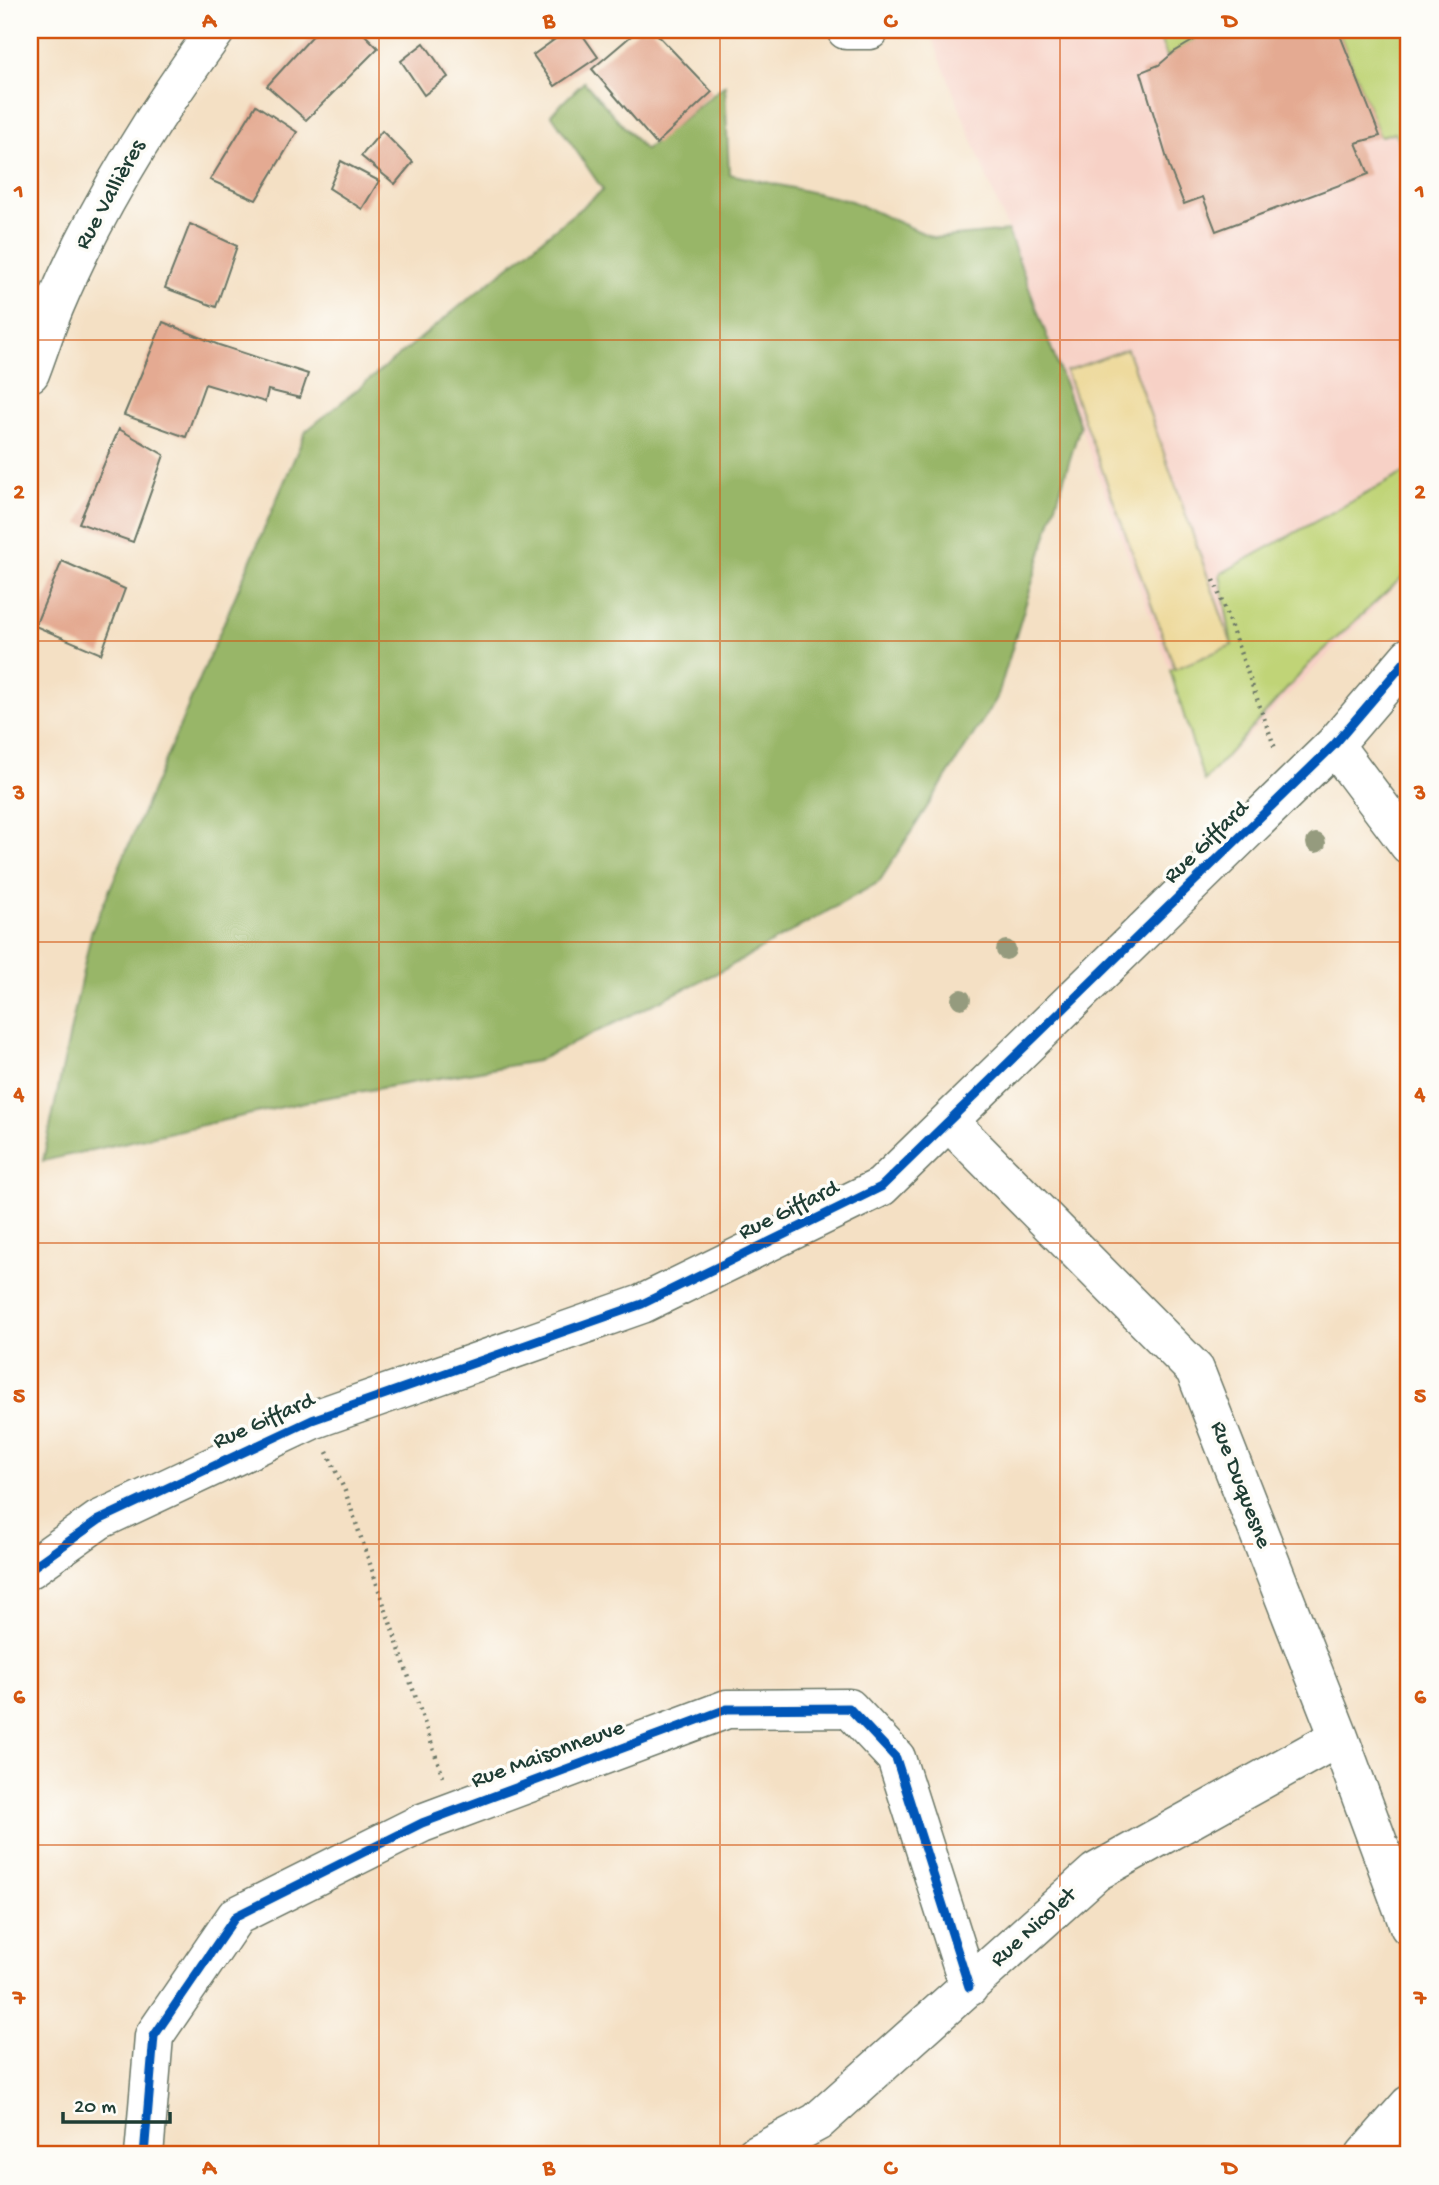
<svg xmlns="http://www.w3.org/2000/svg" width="1439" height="2185" viewBox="0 0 1439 2185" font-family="'Gochi Hand',sans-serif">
  <rect width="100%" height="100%" fill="#fdfcf7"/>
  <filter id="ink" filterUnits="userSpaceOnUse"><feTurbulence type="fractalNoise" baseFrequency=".0143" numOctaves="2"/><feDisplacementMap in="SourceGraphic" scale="14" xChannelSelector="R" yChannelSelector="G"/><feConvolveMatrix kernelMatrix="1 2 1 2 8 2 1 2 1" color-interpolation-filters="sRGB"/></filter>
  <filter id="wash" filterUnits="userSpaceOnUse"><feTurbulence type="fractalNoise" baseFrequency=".00686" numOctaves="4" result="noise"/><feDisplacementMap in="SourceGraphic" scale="28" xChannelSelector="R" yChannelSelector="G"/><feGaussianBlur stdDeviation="1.57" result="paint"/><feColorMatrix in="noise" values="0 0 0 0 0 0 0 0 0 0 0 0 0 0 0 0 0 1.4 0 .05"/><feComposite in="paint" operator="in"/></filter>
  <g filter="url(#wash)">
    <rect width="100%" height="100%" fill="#f4e0c4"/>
    <path fill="#f7d1c6" d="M 944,30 L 1409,30 L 1409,573 L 1204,781 L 1170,670 L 1008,231 L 932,38 Z"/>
    <path fill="#c0d477" stroke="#708856" stroke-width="2" d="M 1157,30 L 1211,30 L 1167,57 Z
      M 1338,30 L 1409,30 L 1409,163 L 1407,164 L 1395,133 L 1380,136 Z
      M 1409,470 L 1409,571 L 1312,661 L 1204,781 L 1170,670 L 1232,645 L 1220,574 Z"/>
    <path fill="#98b668" stroke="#5c7a4e" stroke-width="2" d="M 584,82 L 645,150 L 725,85 L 729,174 L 851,201 L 934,238 L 1008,231 L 1080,426 L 997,698 L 879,882 L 725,969 L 537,1061 L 318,1099 L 43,1161 L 91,933 L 306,431 L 603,190 L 551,114 Z"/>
    <path fill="#eeda9e" stroke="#868c69" stroke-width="2" d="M 1127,349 L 1232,645 L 1175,669 L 1066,371 Z"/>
    <g id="blocks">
      <path fill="#e4aa92" d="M 318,30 L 360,30 L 378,48 L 306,120 L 267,86 Z
        M 568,30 L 579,30 L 598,57 L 555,86 L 533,55 Z
        M 638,30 L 653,30 L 712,92 L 656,144 L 592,69 Z
        M 1211,30 L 1338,30 L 1380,136 L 1356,143 L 1369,174 L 1216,231 L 1203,197 L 1184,204 L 1170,169 L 1141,72 L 1159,65 L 1174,52 Z
        M 424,43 L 448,77 L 424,95 L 401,61 Z
        M 256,105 L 297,132 L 256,200 L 210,180 Z
        M 382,131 L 413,162 L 395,184 L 361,156 Z
        M 341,161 L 379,181 L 362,209 L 329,188 Z
        M 190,224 L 237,246 L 216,307 L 165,288 Z
        M 163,322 L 219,345 L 308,374 L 300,398 L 268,390 L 265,402 L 205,384 L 186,437 L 124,415 Z
        M 119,429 L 164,455 L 133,542 L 79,523 Z
        M 62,561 L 125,589 L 101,654 L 35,626 Z"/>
    </g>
  </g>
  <g filter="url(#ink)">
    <use href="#blocks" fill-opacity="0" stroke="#6a7666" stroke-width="2"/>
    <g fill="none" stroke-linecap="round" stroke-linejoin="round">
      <g stroke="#6a7666" stroke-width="41">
        <path id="minor" d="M 846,30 L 870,30
          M 30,373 C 39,350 46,326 56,303 C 97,206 154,115 216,30
          M 1334,745 L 1409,845
          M 949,1122 L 1195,1370 L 1339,1737 L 1409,1926
          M 30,1569 L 99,1520 L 312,1420 L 642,1304 L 881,1187 L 1334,745 L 1409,657
          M 144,2155 L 154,2036 L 236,1916 L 422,1823 L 727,1709 L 849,1708 L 896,1758 L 969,1987
          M 755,2155 L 817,2122 L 1096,1872 L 1339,1737
          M 1365,2155 L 1409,2105"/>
      </g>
      <path stroke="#6a7666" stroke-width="4.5" stroke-dasharray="2 5" stroke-linecap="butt" d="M 1214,580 L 1276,751
        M 327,1452 L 345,1491 L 443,1777"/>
      <use href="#minor" stroke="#fff" stroke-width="38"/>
      <g stroke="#fdfcf7" stroke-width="13">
        <path id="cycleway" d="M 30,1569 L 99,1520 L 312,1420 L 642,1304 L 881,1187 L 1334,745 L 1409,657
          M 144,2155 L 154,2036 L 236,1916 L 422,1823 L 727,1709 L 849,1708 L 896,1758 L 969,1987"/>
      </g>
      <use href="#cycleway" stroke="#0057b8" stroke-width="9"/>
    </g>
    <g fill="#959b7e">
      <circle cx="1316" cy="843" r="10"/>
      <circle cx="1006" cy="950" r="10"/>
      <circle cx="961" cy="999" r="10"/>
    </g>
  </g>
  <path fill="none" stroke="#d45610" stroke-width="2" stroke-opacity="0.55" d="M 379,30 L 379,2155M 720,30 L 720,2155M 1060,30 L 1060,2155M 30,340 L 1409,340M 30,641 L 1409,641M 30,942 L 1409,942M 30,1243 L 1409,1243M 30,1544 L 1409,1544M 30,1845 L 1409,1845"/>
  <g text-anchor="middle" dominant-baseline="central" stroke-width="7" stroke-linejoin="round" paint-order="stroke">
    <g font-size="23" fill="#1f3d34" stroke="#fdfcf7">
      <text transform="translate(111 195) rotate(-61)">Rue Vallières</text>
      <text transform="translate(1207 843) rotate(-44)">Rue Giffard</text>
      <text transform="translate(789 1211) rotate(-26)">Rue Giffard</text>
      <text transform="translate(264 1422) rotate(-24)">Rue Giffard</text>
      <text transform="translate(1240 1485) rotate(69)">Rue Duquesne</text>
      <text transform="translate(548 1755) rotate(-20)">Rue Maisonneuve</text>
      <text transform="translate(1034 1928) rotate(-42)">Rue Nicolet</text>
    </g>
  </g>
  <rect width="1439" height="2185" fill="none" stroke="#fdfcf7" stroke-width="77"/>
  <path d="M63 2112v10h107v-10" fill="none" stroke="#1f3d34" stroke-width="3.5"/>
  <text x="74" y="2112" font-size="21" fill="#1f3d34" stroke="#fdfcf7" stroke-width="5" paint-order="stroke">20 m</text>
  <rect x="38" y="38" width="1362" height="2108" fill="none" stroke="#d45610" stroke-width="2.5"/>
  <g font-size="23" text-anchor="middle" font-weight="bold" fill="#d45610">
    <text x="209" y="27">A</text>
    <text x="549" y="27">B</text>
    <text x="890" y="27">C</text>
    <text x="1230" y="27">D</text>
    <text x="19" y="197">1</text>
    <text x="1420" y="197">1</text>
    <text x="19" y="498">2</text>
    <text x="1420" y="498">2</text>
    <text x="19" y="799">3</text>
    <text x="1420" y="799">3</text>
    <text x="19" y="1100">4</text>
    <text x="1420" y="1100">4</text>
    <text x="19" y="1402">5</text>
    <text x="1420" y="1402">5</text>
    <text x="19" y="1703">6</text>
    <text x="1420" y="1703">6</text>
    <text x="19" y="2004">7</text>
    <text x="1420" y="2004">7</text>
    <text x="209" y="2174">A</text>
    <text x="549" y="2174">B</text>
    <text x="890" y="2174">C</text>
    <text x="1230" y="2174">D</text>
  </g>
</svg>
